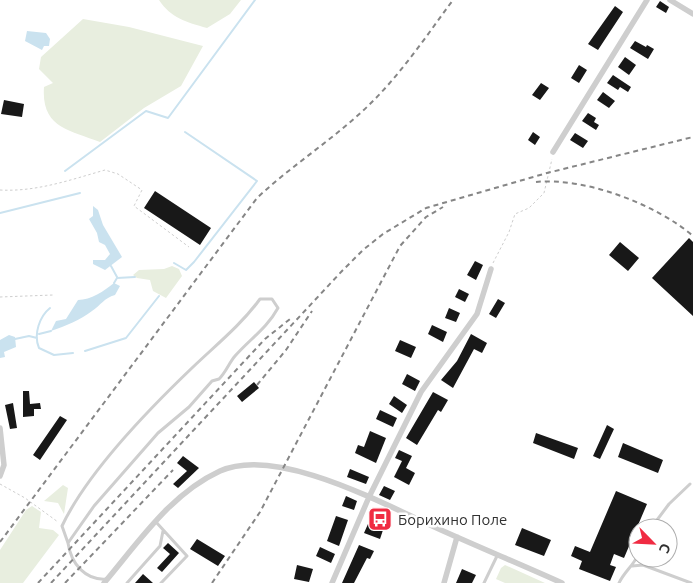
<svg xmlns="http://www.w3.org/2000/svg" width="693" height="583" viewBox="0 0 693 583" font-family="Ubuntu,sans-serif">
  <rect width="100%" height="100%" fill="#fff"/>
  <path fill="#e8eedf" d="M 159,0 L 241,0 L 230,14 L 207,28 C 186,22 171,18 159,0 Z
    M 83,19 L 129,27 L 203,46 L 181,86 L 144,108 L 100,142 C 70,130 41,128 44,87 L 53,83 L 39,69 L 41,57 Z
    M 172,266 L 179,269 L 182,276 L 166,298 L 153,291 L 150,280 L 137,278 L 133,275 L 139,270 L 164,269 Z
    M 63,485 L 68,488 L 64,514 L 58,503 L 44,501 Z
    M 32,506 L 41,512 L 39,528 L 53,530 L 59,535 L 23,583 L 0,583 L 0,550 L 26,510 Z
    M 505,565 L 545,583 L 505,583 L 496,579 L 501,568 Z"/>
  <path fill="#cae2ef" d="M 27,31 L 46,33 L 50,39 L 49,46 L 44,46 L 42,50 L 25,41 Z
    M 93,206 L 98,210 L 103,225 L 122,257 L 105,270 L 93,264 L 93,260 L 105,260 L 110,254 L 105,245 L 99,242 L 97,233 L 89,219 L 93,216 Z
    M 114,283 L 120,286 L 115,295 C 104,298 101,305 92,311 C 80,320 66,326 51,331 L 56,321 L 66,319 L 78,300 C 91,300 104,291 114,283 Z
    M 9,335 L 15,337 L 16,347 L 4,352 L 5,357 L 0,358 L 0,340 Z"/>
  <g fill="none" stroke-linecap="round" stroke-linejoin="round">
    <path stroke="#cae2ef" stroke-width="2" d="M 65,171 L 146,111 L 168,118 L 255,0
      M 0,213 L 80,193
      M 174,263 L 186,270 L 194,262 L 257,181 L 185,132
      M 111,266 L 117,277
      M 114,283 L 117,278 L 135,277
      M 50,308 C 40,316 33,334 39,348 L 54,355 L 73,353
      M 39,334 L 51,331
      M 15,339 L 29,336 L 37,338
      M 85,351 L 126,338 L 159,296"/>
  </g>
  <path fill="#181818" d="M 660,1 L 669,7 L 666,13 L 656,7 Z
    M 615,6 L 623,12 L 598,50 L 588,44 Z
    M 635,41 L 646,47 L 647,45 L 654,49 L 648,59 L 630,48 Z
    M 625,57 L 636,65 L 629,75 L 618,67 Z
    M 579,65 L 587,70 L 579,83 L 571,78 Z
    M 613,75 L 631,87 L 628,92 L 620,87 L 618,90 L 607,83 Z
    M 541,83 L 549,88 L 540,100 L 532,95 Z
    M 603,92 L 615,101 L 609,108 L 597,100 Z
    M 4,100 L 24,104 L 22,117 L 1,114 Z
    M 588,113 L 596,118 L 594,122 L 599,125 L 596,130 L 582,121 Z
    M 533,132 L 540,137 L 535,145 L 528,140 Z
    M 575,133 L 588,141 L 583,148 L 570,140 Z
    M 155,191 L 211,228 L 200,245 L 144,208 Z
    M 689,238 L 693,242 L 693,316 L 652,278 Z
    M 620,242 L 639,258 L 628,271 L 609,255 Z
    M 475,261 L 483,265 L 476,280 L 467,275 Z
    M 459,289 L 469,294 L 465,302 L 455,297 Z
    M 498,299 L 505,303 L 496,318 L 489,314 Z
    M 449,308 L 460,313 L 456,322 L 445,318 Z
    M 432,325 L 447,332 L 443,342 L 428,334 Z
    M 471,334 L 487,343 L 482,353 L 474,349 L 453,388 L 441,380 L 457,361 Z
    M 400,340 L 416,347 L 411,358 L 395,351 Z
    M 407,374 L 420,381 L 415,391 L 402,384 Z
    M 254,382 L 259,388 L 242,402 L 237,396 Z
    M 23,391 L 29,391 L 30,404 L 40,403 L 41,409 L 34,409 L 34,416 L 23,417 Z
    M 433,392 L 448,400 L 441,412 L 438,410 L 417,445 L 406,438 Z
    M 394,396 L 407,405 L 402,413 L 389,404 Z
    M 13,403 L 17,428 L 10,429 L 5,405 Z
    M 380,410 L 397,418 L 393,427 L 376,419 Z
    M 60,416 L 67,420 L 40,460 L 33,455 Z
    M 607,425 L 614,429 L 600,459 L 593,456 Z
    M 370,431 L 386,438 L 376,463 L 355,453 L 358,445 L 364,447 Z
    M 536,433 L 578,448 L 574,459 L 533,443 Z
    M 623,443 L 663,460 L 658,473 L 618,457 Z
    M 399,450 L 412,456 L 406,468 L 415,473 L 409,485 L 394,477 L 402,461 L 395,458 Z
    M 183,456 L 199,468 L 178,488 L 173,484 L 187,471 L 177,463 Z
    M 350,469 L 369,477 L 366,484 L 347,477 Z
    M 384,486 L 395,491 L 390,500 L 379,495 Z
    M 616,491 L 647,504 L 624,558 L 614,554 L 610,565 L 616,567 L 610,581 L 579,569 L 582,561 L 571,556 L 575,546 L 590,552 Z
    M 346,496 L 357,501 L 354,510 L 342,506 Z
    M 336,516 L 348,520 L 339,546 L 327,541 Z
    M 368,524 L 383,530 L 380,539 L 364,533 Z
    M 522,528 L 551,540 L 544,556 L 515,545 Z
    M 197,539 L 225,556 L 218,566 L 190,549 Z
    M 168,543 L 179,553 L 162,572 L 157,568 L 170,554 L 163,548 Z
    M 359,545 L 374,551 L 370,559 L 367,558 L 354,583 L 342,583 Z
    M 320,547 L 335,554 L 331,563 L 316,556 Z
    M 297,565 L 313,569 L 309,582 L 294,579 Z
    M 462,569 L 476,575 L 472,583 L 456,583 Z
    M 143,574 L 153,583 L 135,583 Z"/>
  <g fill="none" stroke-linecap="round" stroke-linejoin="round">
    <path stroke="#cecece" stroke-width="1" stroke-dasharray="2.5 2.5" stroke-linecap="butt" d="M 0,190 C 36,192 70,180 105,170 L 118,174 L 142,190 L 134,206 L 189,247
      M 493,263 L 509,232 L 515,214 L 529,208 L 544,193 L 552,159
      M 0,297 L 53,295
      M 0,484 L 25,498 L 58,522"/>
    <path stroke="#cecece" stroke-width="3" d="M 156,522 L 187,556 L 161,583
      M 651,528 L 669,504 L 690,484
      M 68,543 L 62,526 C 88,471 149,409 193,367 C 216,345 241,325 260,299 L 272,299 L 278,308 C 267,328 250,339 235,356 C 229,363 226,372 219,379 L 212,381 L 189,407 L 158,433 L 94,506 L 68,543 C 71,564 86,581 107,579
      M 632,566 L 643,565 L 691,583
      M 127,583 L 160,546 L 163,531
      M 484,583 L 497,556
      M 619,583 C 624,572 633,566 638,555"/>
    <path stroke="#cecece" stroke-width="5.5" d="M 670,0 L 693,14
      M 553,152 L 647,0
      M 0,428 L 4,465 L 0,476
      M 104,583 C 138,543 170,494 220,471 C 278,445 387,506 441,530 C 481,548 522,565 562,583
      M 332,583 L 369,497 L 421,392 L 477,314 L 491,269
      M 444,583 L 457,537"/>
    <path stroke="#868686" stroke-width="2" stroke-dasharray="5 4" stroke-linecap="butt" d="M 536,182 C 584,177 656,204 693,236
      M 257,385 L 286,350 L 312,311
      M 0,542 L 257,198 C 292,165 334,139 369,105 C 401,74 427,35 453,0
      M 38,583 L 265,339 L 290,319
      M 51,583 L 342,271 L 363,250 L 383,234 L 426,208 L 547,173 L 693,137
      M 65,583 L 173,470
      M 212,583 L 260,512 L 400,246 L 426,217 L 443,207"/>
  </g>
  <defs>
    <g id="bus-square" transform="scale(1.25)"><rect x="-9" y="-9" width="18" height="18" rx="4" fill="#f02b42" stroke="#fff"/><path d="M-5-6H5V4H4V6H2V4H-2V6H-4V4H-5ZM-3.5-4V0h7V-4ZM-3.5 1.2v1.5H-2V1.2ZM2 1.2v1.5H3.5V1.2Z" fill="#fff"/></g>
  </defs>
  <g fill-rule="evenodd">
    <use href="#bus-square" x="380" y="519"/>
  </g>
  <g text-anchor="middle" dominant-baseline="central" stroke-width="5" stroke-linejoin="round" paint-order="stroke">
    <g font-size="15" fill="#313131" stroke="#fff" text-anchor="start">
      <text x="398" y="519">Борихино Поле</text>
    </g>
  </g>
  <g transform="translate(653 543) rotate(114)"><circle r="24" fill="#ffffff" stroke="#adadad"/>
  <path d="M0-4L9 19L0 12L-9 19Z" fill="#f02b42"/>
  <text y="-8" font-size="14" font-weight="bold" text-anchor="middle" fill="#313131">С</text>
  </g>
</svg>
